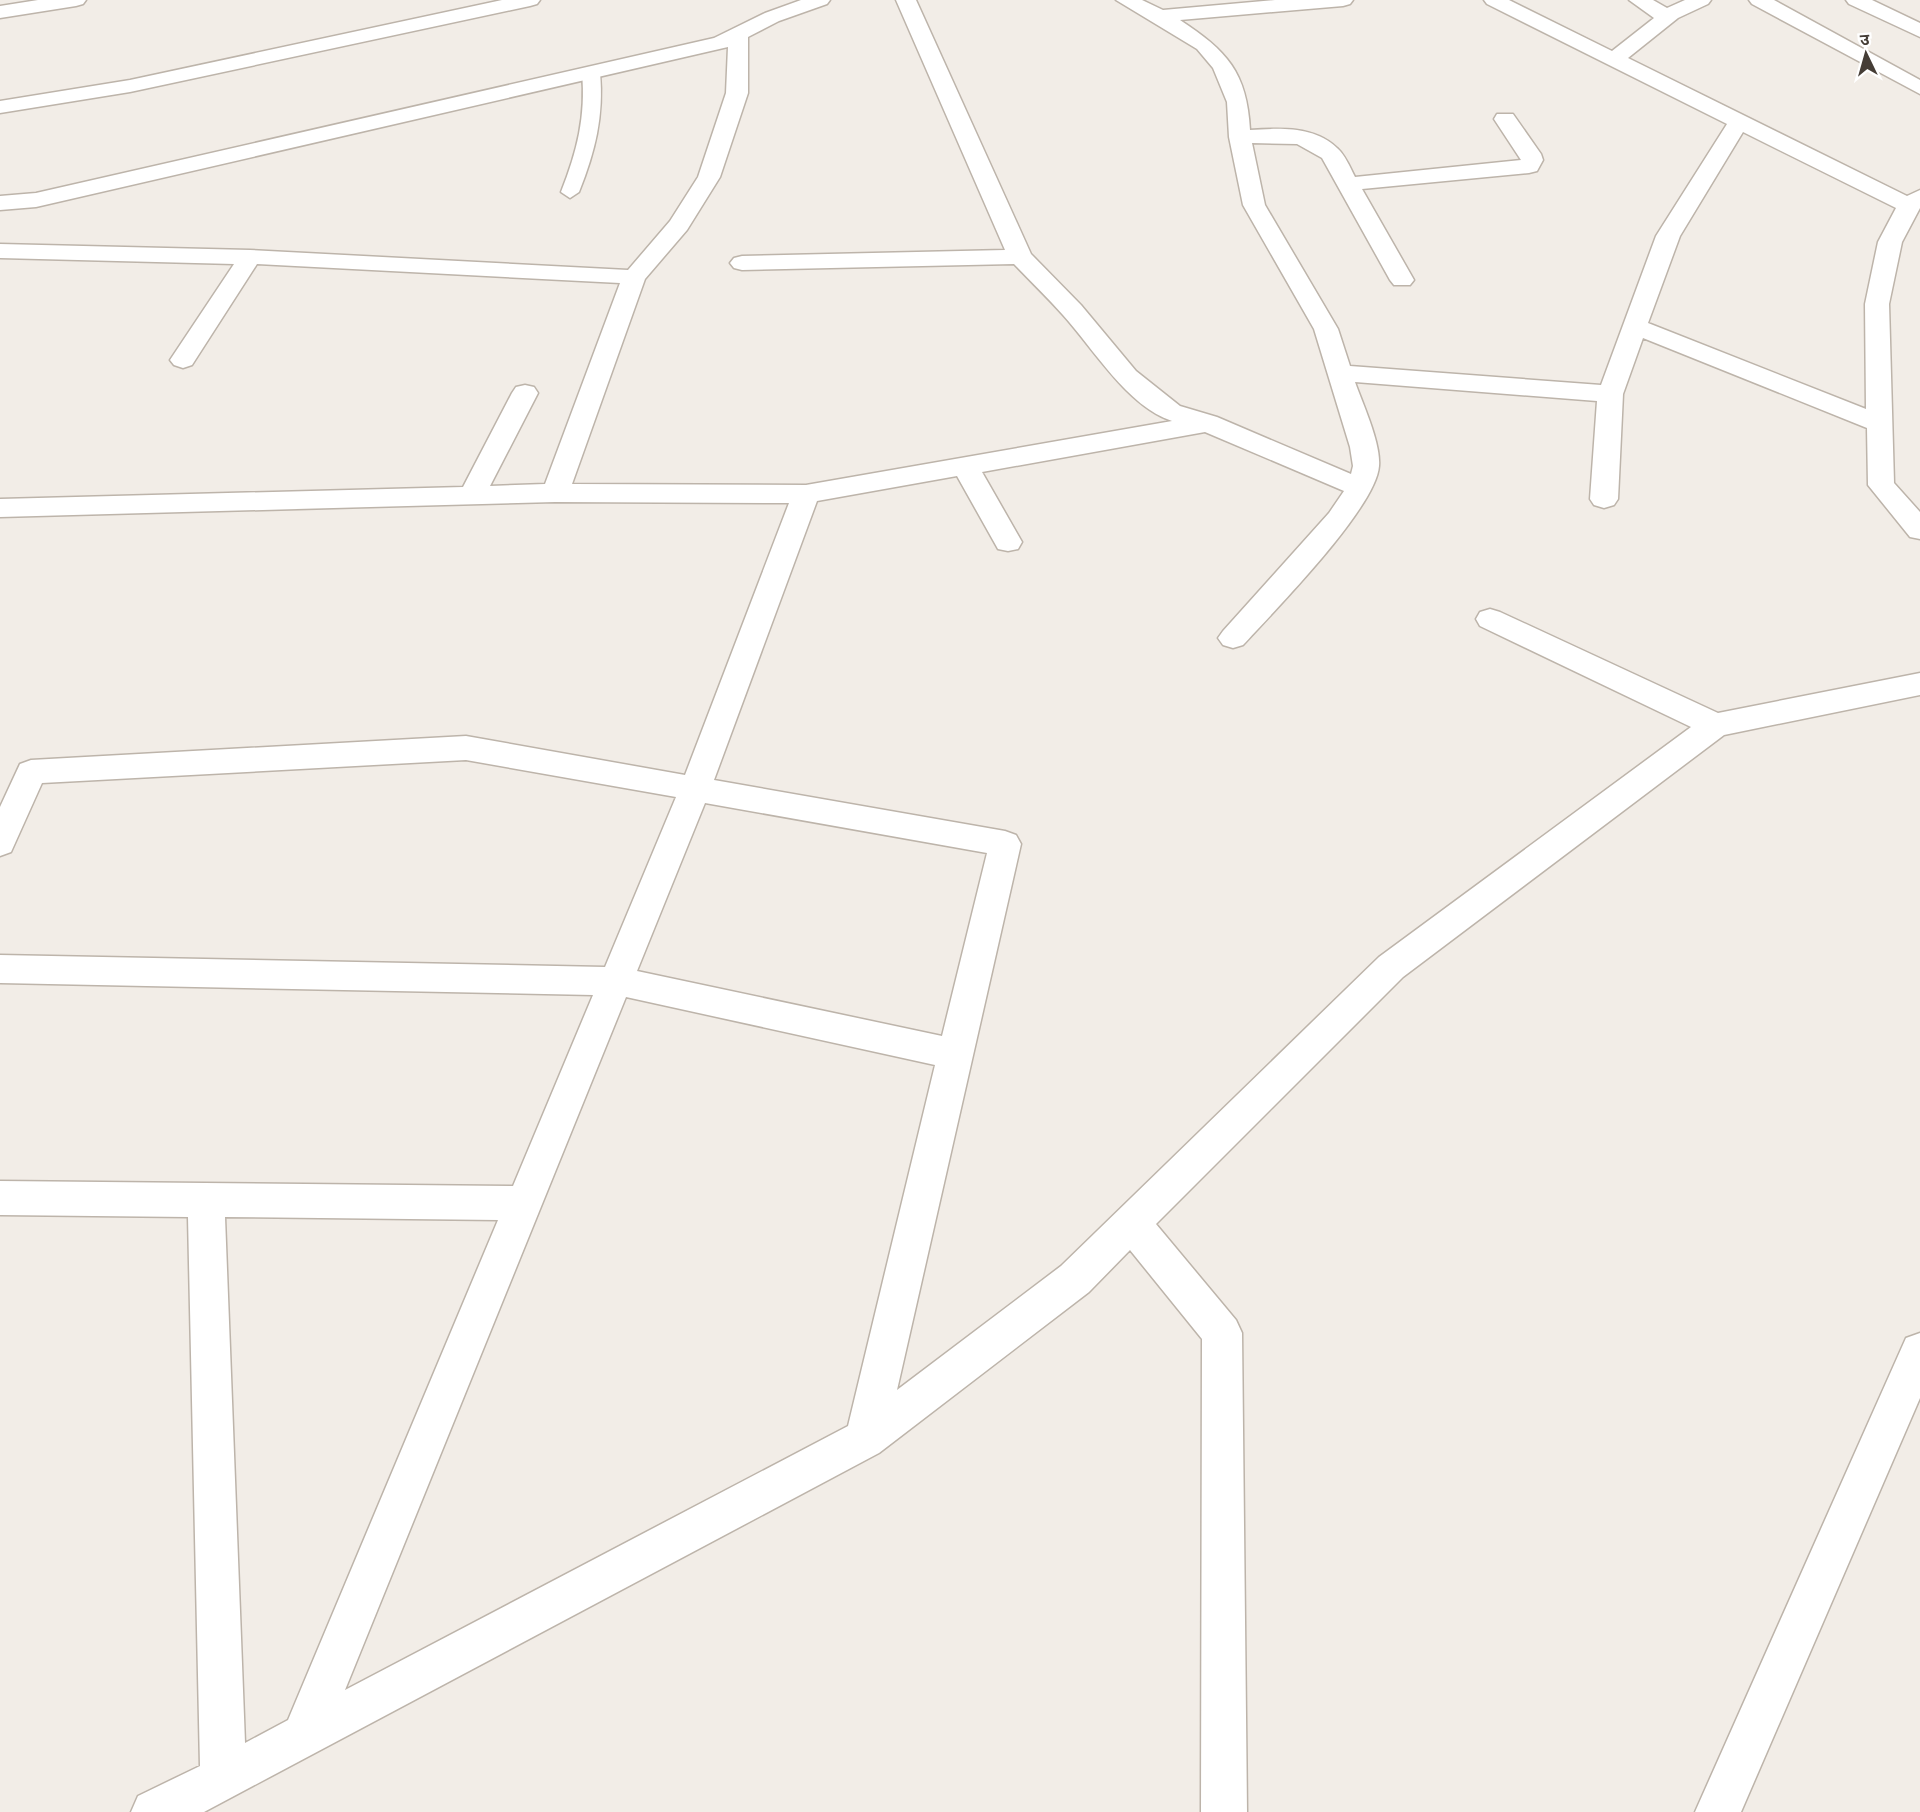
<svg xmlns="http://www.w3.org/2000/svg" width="1920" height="1812" viewBox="0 0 1920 1812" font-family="'Open Sans','Noto Sans Devanagari',sans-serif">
  <rect width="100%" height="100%" fill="#f2ede7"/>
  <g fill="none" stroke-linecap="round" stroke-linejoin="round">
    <g stroke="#bdb4aa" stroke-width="3">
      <path id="lane" d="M 591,68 L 600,73 C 604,116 595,152 579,192 L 570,198 L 561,192 C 577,152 586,116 582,73 Z"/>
    </g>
    <g stroke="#bdb4aa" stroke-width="3">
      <path id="street" d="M 38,0 L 86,0 L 83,4 L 76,6 L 0,18 L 0,6 Z
        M 502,0 L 540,0 L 537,4 L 530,6 L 130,92 L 0,113 L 0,101 L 130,80 Z
        M 801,0 L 830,0 L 827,4 L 779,21 L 748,37 L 748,93 L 720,177 L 687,230 L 645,279 L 572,484 L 806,485 L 1172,421 C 1128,407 1093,348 1063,315 C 1047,297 1030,281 1014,264 L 742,270 L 734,268 L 730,263 L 734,258 L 742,256 L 1005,250 L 896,0 L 916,0 L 1031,254 L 1081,305 L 1136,371 L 1180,406 L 1217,417 L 1351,474 L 1353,466 L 1350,447 L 1314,329 L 1243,205 L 1229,137 L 1227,102 L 1213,68 L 1197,49 L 1116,0 L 1142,0 L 1163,10 L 1275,0 L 1353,0 L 1350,4 L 1343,6 L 1180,20 C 1227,51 1247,72 1250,130 C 1280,128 1314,126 1337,148 C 1345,155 1350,167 1355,177 L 1521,160 L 1494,119 L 1497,114 L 1513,114 L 1541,154 L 1543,160 L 1537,171 L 1529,173 L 1362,189 L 1414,280 L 1410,285 L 1394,285 L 1390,280 L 1322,158 L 1297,144 L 1252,143 L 1265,205 L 1338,329 L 1350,366 L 1601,385 L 1656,236 L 1727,124 L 1487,4 L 1484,0 L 1509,0 L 1612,51 L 1654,18 L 1629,0 L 1653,0 L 1667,8 L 1685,0 L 1711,0 L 1708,4 L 1678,18 L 1628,58 L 1907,196 L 1920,190 L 1920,208 L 1902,242 L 1889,304 L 1894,483 L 1920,512 L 1920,539 L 1910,537 L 1868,485 L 1867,428 L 1643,338 L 1623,394 L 1618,499 L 1614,505 L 1604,508 L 1594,505 L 1590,499 L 1597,401 L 1355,382 C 1363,405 1381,443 1379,466 C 1376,508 1274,611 1243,645 L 1233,648 L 1223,645 L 1218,638 L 1223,631 L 1329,513 L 1344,491 L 1205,432 L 982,472 L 1022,542 L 1018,549 L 1008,551 L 998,549 L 957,476 L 817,501 L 714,780 L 1005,831 L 1016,835 L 1021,844 L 897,1390 L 1061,1266 L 1379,957 L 1691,727 L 1480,626 L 1476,619 L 1480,612 L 1490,609 L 1500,612 L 1718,713 L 1920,673 L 1920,695 L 1724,735 L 1403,977 L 1156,1224 L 1236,1320 L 1242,1333 L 1247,1812 L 1201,1812 L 1202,1339 L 1130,1250 L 1089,1292 L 879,1453 L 204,1812 L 131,1812 L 138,1796 L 200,1766 L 188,1217 L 0,1215 L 0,1181 L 513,1186 L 593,995 L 0,983 L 0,955 L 605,967 L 676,797 L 466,760 L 42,783 L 11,852 L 0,856 L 0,807 L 20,764 L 31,760 L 466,736 L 685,775 L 789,503 L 555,502 L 0,517 L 0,499 L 463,487 L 512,393 L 516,387 L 525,385 L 534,387 L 538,393 L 490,486 L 545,484 L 620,283 L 257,264 L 192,365 L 183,368 L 174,365 L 170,360 L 234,264 L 0,258 L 0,244 L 250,250 L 628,270 L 670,221 L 698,177 L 726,93 L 728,47 L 36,207 L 0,210 L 0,196 L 36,193 L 714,38 L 765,13 ZM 1743,132 L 1896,208 L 1878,242 L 1865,304 L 1866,409 L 1648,323 L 1680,236 ZM 705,803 L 987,853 L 942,1036 L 637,971 ZM 626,997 L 935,1065 L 848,1426 L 345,1690 ZM 225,1217 L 498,1220 L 288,1720 L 245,1743 Z
        M 1749,0 L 1774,0 L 1920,80 L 1920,94 L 1752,4 Z
        M 1846,0 L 1872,0 L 1920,23 L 1920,37 L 1849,4 Z
        M 1920,1333 L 1920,1398 L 1741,1812 L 1695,1812 L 1906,1338 Z"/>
    </g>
    <use href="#lane" fill="#fff" fill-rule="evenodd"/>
    <use href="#street" fill="#fff" fill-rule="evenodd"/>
  </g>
  <g transform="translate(1866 54) rotate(355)" stroke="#ffffff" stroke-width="4.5" paint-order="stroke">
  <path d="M0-4.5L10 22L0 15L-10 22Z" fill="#453d36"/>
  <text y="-9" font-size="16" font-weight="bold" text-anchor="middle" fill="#453d36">उ</text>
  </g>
</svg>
